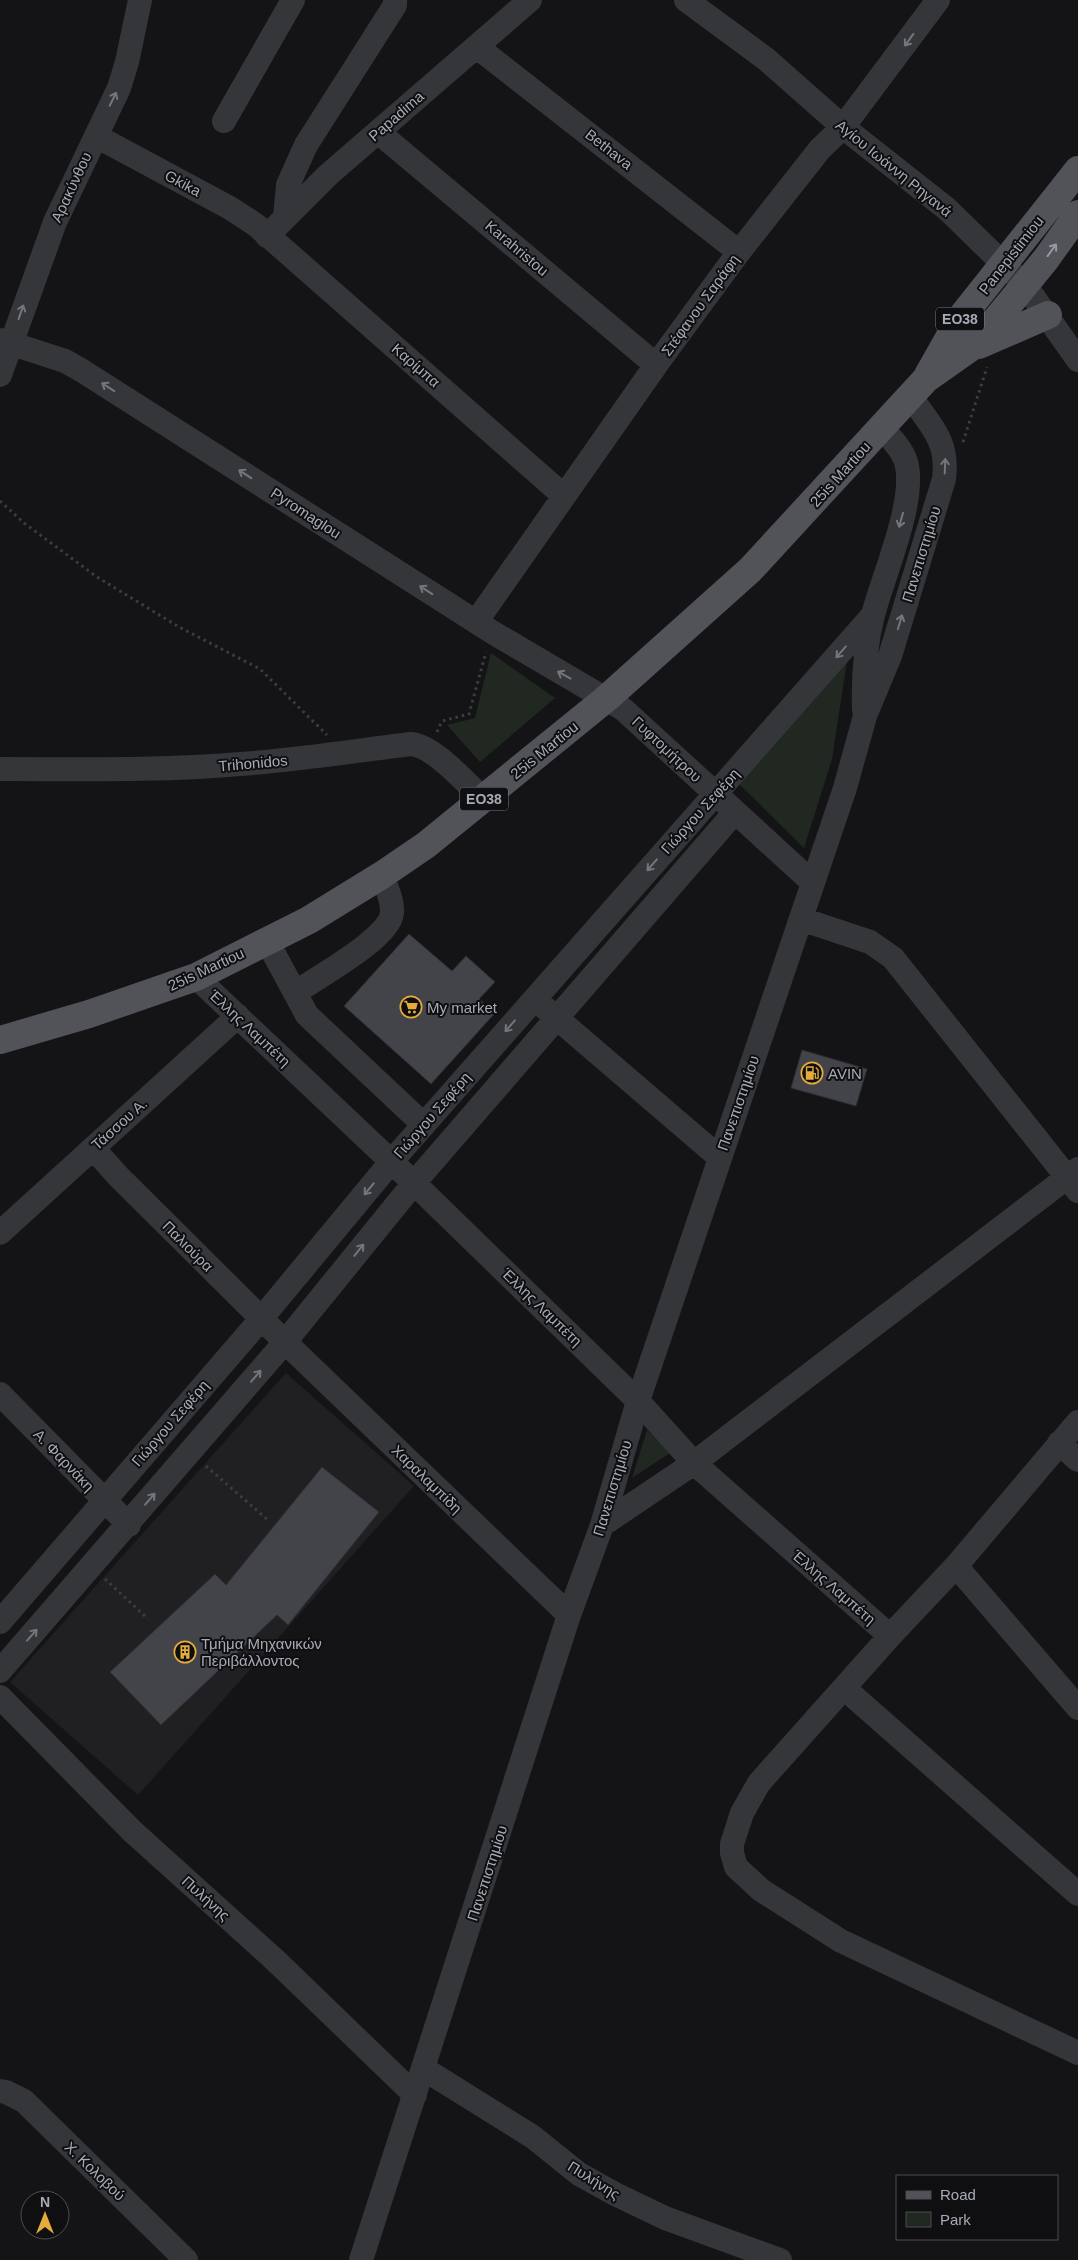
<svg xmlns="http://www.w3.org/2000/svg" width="1078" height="2260" viewBox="0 0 1078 2260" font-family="Helvetica,sans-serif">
  <rect width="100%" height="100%" fill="#141416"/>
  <path fill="#202023" d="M 286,1373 L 414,1486 L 138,1795 L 10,1682 Z"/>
  <path fill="#202821" d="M 491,653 L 555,698 L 480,762 L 447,725 L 475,718 Z
    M 848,654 L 832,759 L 804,848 L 738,783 Z
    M 647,1430 L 670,1453 L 632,1478 Z"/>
  <path fill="#434449" stroke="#2e2e32" d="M 409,934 L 452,971 L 466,956 L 495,982 L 479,999 L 495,1013 L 431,1084 L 344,1006 Z
    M 802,1050 L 867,1069 L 856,1106 L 791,1088 Z
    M 322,1467 L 379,1512 L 288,1625 L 277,1615 L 161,1725 L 110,1672 L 215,1574 L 226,1585 Z"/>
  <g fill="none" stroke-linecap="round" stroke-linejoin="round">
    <path stroke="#3b3d41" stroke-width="3" stroke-dasharray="2.5 4" stroke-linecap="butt" d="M 963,442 L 987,367
      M 0,501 L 24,523 L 97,577 L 179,627 L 260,669 L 327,735
      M 437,732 L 442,721 L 469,714 L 486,652
      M 206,1466 L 269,1521
      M 105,1579 L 148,1619"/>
    <path stroke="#35363a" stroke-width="24" d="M 686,0 L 766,59 L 843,127 L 947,209 L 1025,285 L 1078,360
      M 477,47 L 739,252
      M 224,121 L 293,0
      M 378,132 L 656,365
      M 96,136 L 230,208 L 256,225 L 564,496
      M 285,217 L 288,185 L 306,145 L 395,5 L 395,0
      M 267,236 L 328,175 L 530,0
      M 0,340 L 65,361 L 81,370 L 492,632 L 623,709 L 813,883
      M 0,375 L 55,222 L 119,88 L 127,62 L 140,0
      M 476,622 L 656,365 L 739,252 L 820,149 L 843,127 L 938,0
      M 864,710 C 863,678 865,646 873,615 C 883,576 917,500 906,462 C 902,449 891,438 882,428
      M 0,769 C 80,769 160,771 240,764 C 298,760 354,751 411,744 C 434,746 466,783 484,800
      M 801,919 L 870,942 L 893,958 L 1078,1191
      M 267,941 L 307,1015 L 424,1125
      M 196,977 L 414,1183 L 638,1401 L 694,1463 L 890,1636
      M 295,993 C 317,977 389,939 392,913 C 393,900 386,887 382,875
      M 545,1008 L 720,1158
      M 93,1148 L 118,1176 L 285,1342 L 569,1615
      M 0,1233 L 238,1016
      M 0,1394 L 129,1525
      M 1078,1422 L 956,1566 L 890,1636 L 759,1783 L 742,1813 L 732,1844 L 732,1853 L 736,1867 L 761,1890 L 841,1941 L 1078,2053
      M 1059,1443 L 1078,1460
      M 602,1525 L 694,1463 L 1078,1169
      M 956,1566 L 1078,1708
      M 0,1622 L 261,1319 L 391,1162 L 873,615
      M 0,1671 L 285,1342 L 414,1183 L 735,812
      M 844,1688 L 1078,1894
      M 0,1697 L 132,1831 L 276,1961 L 415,2095
      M 424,2069 L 533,2137 L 579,2174 L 615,2194 L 665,2218 L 780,2260
      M 0,2091 L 6,2092 L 24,2101 L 186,2260
      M 361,2260 L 569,1615 L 602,1525 L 638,1401 L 845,788 L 865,716 L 890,656 L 944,479 C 949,441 931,426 910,396"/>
    <path stroke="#515359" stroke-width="28" d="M 979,345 L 1048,315
      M 928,375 L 959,320 L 1078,170
      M 0,1040 L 89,1014 L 196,977 L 309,920 L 382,875 L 426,845 L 607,698 L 750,570 L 926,379 L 970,348 L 982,337 L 1046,259 L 1078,214"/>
  </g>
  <defs><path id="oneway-shaft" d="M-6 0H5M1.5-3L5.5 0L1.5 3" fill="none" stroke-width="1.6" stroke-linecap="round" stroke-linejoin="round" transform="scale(1.25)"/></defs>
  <g stroke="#74767e">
    <use href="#oneway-shaft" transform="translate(909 40) rotate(126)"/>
    <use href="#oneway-shaft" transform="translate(113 99) rotate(-64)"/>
    <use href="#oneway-shaft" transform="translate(21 312) rotate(-71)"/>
    <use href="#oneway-shaft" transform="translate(108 387) rotate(-147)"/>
    <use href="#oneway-shaft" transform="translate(945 466) rotate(-88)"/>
    <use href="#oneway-shaft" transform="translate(245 474) rotate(-147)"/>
    <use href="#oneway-shaft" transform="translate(901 520) rotate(106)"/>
    <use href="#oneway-shaft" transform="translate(426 590) rotate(-147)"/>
    <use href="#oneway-shaft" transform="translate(900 622) rotate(-73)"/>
    <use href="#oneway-shaft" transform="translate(841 652) rotate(131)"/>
    <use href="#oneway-shaft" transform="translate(564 675) rotate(-151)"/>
    <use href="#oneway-shaft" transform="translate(652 865) rotate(131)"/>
    <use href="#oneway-shaft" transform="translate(510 1026) rotate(131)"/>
    <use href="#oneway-shaft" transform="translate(369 1189) rotate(130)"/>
    <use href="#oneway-shaft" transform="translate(359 1250) rotate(-51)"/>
    <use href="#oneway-shaft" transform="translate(256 1376) rotate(-49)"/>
    <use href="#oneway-shaft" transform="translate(150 1499) rotate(-49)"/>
    <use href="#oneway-shaft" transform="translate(32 1635) rotate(-49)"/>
  </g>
  <use stroke="#9699a3" href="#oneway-shaft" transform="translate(1052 250) rotate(-54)"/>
  <defs>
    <g id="supermarket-ring" transform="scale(1.125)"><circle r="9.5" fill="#0f0f11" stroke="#e6ac3b" stroke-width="1.5"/><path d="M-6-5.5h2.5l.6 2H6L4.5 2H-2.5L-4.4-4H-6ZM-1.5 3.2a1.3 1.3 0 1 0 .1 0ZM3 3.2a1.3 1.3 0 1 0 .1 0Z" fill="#e6ac3b"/></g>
    <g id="fuel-ring" transform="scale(1.125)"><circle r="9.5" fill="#0f0f11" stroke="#e6ac3b" stroke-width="1.5"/><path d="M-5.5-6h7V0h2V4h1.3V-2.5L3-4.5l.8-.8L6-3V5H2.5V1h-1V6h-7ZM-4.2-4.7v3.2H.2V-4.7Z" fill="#e6ac3b"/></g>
    <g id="building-ring" transform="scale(1.125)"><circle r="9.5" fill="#0f0f11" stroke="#e6ac3b" stroke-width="1.5"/><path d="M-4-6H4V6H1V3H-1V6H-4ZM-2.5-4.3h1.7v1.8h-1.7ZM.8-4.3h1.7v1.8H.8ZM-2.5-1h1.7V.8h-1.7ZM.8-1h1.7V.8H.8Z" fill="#e6ac3b"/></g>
  </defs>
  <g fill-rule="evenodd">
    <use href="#supermarket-ring" x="411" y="1007"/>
    <use href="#fuel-ring" x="812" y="1073"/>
    <use href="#building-ring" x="185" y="1652"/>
  </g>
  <g text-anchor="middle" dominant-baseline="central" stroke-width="4" stroke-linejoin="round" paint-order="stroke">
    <g fill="#0f0f11" stroke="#797c84" stroke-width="1">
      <rect x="936" y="307.5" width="48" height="23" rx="4"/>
      <rect x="460" y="787.5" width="48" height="23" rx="4"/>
    </g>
    <g font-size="14" font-weight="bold" fill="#a7abb5">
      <text x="960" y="319">ΕΟ38</text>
      <text x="484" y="799">ΕΟ38</text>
    </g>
    <g font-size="15" fill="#a7abb5" stroke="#0f0f11">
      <text transform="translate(396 116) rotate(-41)">Papadima</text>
      <text transform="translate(609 149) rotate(38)">Bethava</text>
      <text transform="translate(894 168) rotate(39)">Αγίου Ιωάννη Ρηγανά</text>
      <text transform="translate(183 183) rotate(28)">Gkika</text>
      <text transform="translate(71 187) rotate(-65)">Αρακύνθου</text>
      <text transform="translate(517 248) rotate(40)">Karahristou</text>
      <text transform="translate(1011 255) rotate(-52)">Panepistimiou</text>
      <text transform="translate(700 305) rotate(-54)">Στέφανου Σαράφη</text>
      <text transform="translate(416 365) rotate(41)">Καρίμπα</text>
      <text transform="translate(840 474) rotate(-48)">25is Martiou</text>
      <text transform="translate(306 513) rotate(33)">Pyromaglou</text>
      <text transform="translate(921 554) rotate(-73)">Πανεπιστημίου</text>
      <text transform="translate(667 749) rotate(43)">Γυφτομήτρου</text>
      <text transform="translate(544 750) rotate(-39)">25is Martiou</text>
      <text transform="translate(253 763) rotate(-5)">Trihonidos</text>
      <text transform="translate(700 811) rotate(-48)">Γιώργου Σεφέρη</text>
      <text transform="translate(206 969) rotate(-25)">25is Martiou</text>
      <text transform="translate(250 1028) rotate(43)">Έλλης Λαμπέτη</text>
      <text transform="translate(738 1103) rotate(-71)">Πανεπιστημίου</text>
      <text transform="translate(432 1115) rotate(-49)">Γιώργου Σεφέρη</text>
      <text transform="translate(119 1124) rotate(-42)">Τάσσου Α.</text>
      <text transform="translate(188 1246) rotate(45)">Παλιούρα</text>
      <text transform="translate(542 1307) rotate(44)">Έλλης Λαμπέτη</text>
      <text transform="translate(170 1423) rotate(-49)">Γιώργου Σεφέρη</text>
      <text transform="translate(64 1460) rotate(46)">Α. Φαρνάκη</text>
      <text transform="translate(427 1479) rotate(44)">Χαραλαμπίδη</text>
      <text transform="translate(612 1488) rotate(-73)">Πανεπιστημίου</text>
      <text transform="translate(834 1587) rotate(41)">Έλλης Λαμπέτη</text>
      <text transform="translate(487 1873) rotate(-72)">Πανεπιστημίου</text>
      <text transform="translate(206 1898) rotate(42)">Πυλήνης</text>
      <text transform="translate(95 2171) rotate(44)">Χ. Κολοβού</text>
      <text transform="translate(594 2180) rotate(32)">Πυλήνης</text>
    </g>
    <g font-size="15" fill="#a7abb5" stroke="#0f0f11" text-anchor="start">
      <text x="427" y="1007">My market</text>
      <text x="828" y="1073">AVIN</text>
      <text x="201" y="1643">Τμήμα Μηχανικών<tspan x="201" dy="17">Περιβάλλοντος</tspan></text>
    </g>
  </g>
  <rect x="896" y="2175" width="162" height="65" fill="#0f0f11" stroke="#4c4d53"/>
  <rect x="906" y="2191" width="25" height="8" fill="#515359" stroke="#4c4d53"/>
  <text x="940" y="2200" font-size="15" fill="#a7abb5">Road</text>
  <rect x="906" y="2212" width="25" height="15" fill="#202821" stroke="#4c4d53"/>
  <text x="940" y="2225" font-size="15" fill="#a7abb5">Park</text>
  <g transform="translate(45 2215)"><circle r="24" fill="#0f0f11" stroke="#4c4d53"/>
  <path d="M0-4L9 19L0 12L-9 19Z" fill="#e6ac3b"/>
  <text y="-8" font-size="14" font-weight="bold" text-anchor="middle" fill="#a7abb5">N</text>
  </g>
</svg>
